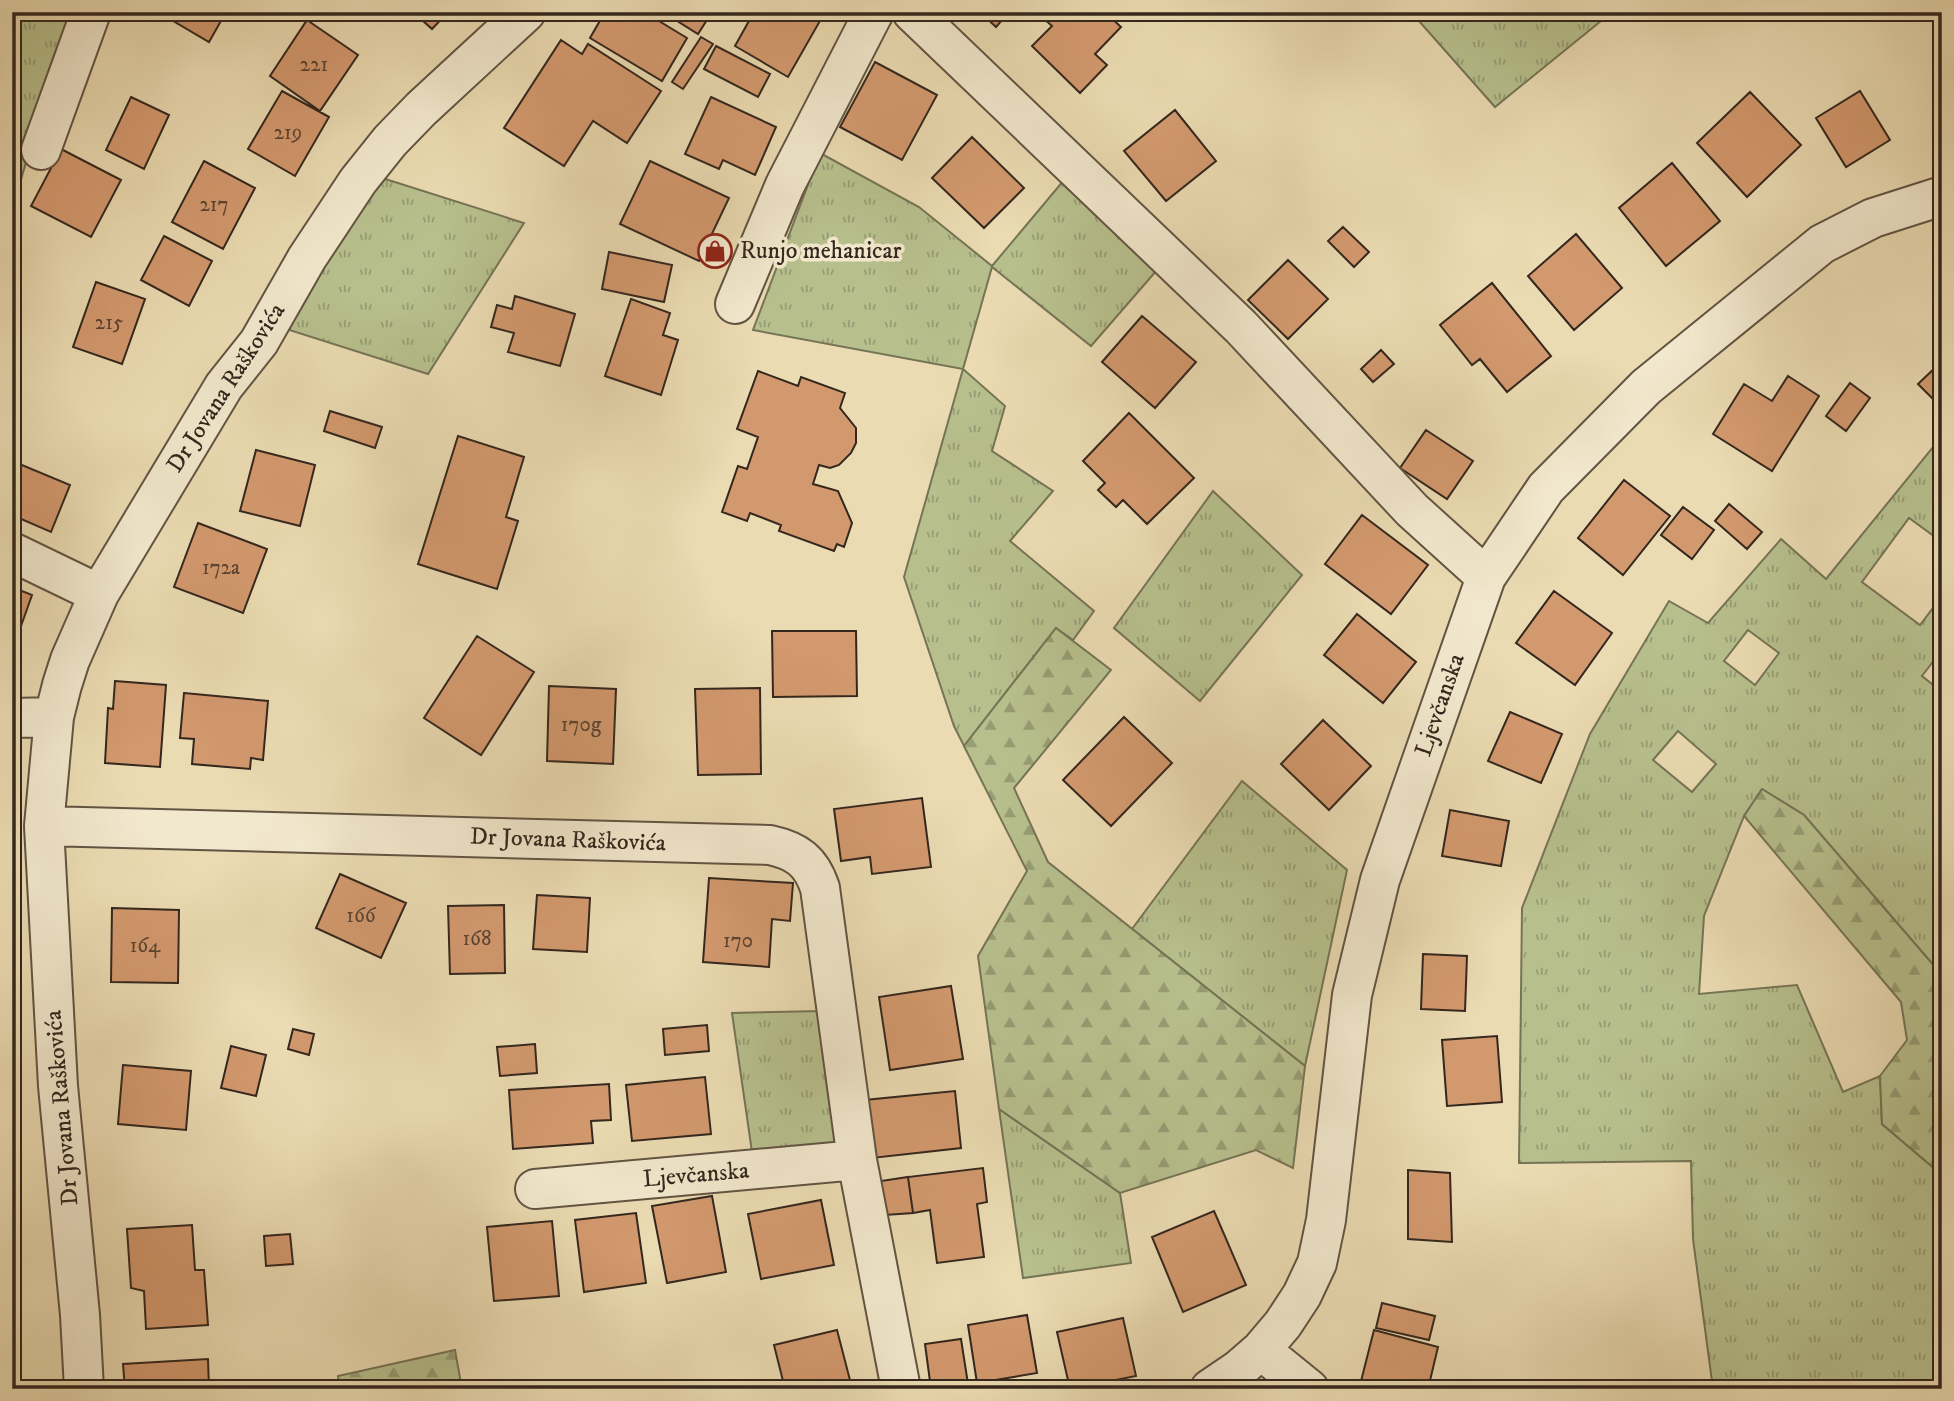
<svg xmlns="http://www.w3.org/2000/svg" width="1954" height="1401" viewBox="0 0 1954 1401" font-family="'IM FELL DW Pica',serif">
  <defs>
    <pattern id="grass-tufts" width="24" height="20" patternUnits="userSpaceOnUse" patternTransform="scale(1.75)"><rect width="24" height="20" fill="#b7c08d"/><path d="M3 7l-1-3M5 7V3M7 7l1-3M15 17l-1-3M17 17v-4M19 17l1-3" fill="none" stroke="#969c73"/></pattern>
    <pattern id="forest-firs" width="22" height="20" patternUnits="userSpaceOnUse" patternTransform="scale(1.75)"><rect width="22" height="20" fill="#b7c08d"/><path d="M5 1l3.5 6h-7zM16 11l3.5 6h-7z" fill="#969c73"/></pattern>
  </defs>
  <rect width="100%" height="100%" fill="#ebdbb2"/>
  <filter id="stains"><feTurbulence type="fractalNoise" baseFrequency=".00286" numOctaves="4"/><feColorMatrix values="0 0 0 0 .2 0 0 0 0 .09 0 0 0 0 .02 0 0 0 .5 -.17"/></filter>
  <radialGradient id="worn" r=".72"><stop offset=".6" stop-color="#630" stop-opacity="0"/><stop offset="1" stop-color="#630" stop-opacity=".3"/></radialGradient>
  <path fill="url(#grass-tufts)" stroke="#767456" stroke-width="2" fill-rule="evenodd" d="M 12,12 L 79,12 L 27,159 L 15,200 L 12,200 Z
    M 1411,12 L 1612,12 L 1495,107 Z
    M 820,153 L 919,207 L 992,266 L 1064,180 L 1157,270 L 1091,346 L 992,267 L 963,369 L 1005,406 L 992,451 L 1053,491 L 1010,541 L 1094,611 L 1073,640 L 1056,628 L 964,746 L 954,726 L 904,577 L 963,369 L 753,330 Z
    M 379,177 L 524,223 L 428,374 L 283,328 Z
    M 1942,436 L 1942,542 L 1909,518 L 1862,582 L 1920,625 L 1942,596 L 1942,650 L 1922,676 L 1942,692 L 1942,975 L 1804,815 L 1762,789 L 1744,816 L 1704,916 L 1699,994 L 1797,985 L 1843,1092 L 1880,1076 L 1882,1124 L 1942,1175 L 1942,1389 L 1713,1389 L 1693,1239 L 1691,1161 L 1519,1163 L 1522,908 L 1590,734 L 1669,601 L 1708,623 L 1781,539 L 1826,579 ZM 1748,630 L 1779,653 L 1755,685 L 1724,661 ZM 1678,731 L 1716,764 L 1692,792 L 1653,760 Z
    M 1213,491 L 1302,575 L 1200,701 L 1114,628 Z
    M 1242,781 L 1347,870 L 1305,1066 L 1132,929 Z
    M 821,1011 L 842,1143 L 753,1159 L 732,1013 Z
    M 999,1109 L 1120,1193 L 1131,1263 L 1023,1278 Z"/>
  <path fill="url(#forest-firs)" stroke="#767456" stroke-width="2" d="M 1056,628 L 1111,670 L 1014,788 L 1048,862 L 1305,1066 L 1293,1168 L 1256,1150 L 1120,1193 L 999,1109 L 978,956 L 1027,871 L 964,746 Z
    M 1762,789 L 1804,815 L 1942,975 L 1942,1175 L 1882,1124 L 1880,1076 L 1907,1040 L 1901,1002 L 1744,816 Z
    M 455,1350 L 462,1389 L 339,1389 L 338,1376 Z"/>
  <path fill="#d3996e" stroke="#34271e" stroke-width="2" d="M 158,12 L 226,12 L 209,42 Z
    M 413,12 L 448,12 L 432,29 Z
    M 605,12 L 644,12 L 687,38 L 662,81 L 590,38 Z
    M 663,12 L 712,12 L 698,34 Z
    M 754,12 L 825,12 L 788,77 L 735,46 Z
    M 980,12 L 1009,12 L 996,27 Z
    M 1045,12 L 1105,12 L 1121,27 L 1095,54 L 1107,65 L 1080,93 L 1032,46 L 1052,26 L 1041,16 Z
    M 307,20 L 358,55 L 320,111 L 270,76 Z
    M 701,37 L 713,44 L 683,89 L 672,82 Z
    M 561,40 L 582,54 L 588,44 L 661,91 L 627,143 L 593,121 L 564,166 L 504,128 Z
    M 716,46 L 770,74 L 758,97 L 704,69 Z
    M 875,62 L 937,95 L 902,160 L 840,127 Z
    M 282,91 L 329,117 L 295,176 L 248,149 Z
    M 1860,91 L 1890,140 L 1846,167 L 1816,118 Z
    M 1750,92 L 1801,145 L 1747,197 L 1697,143 Z
    M 131,97 L 169,115 L 144,169 L 106,150 Z
    M 711,97 L 776,127 L 755,175 L 723,160 L 719,169 L 685,154 Z
    M 1175,110 L 1216,161 L 1166,201 L 1124,151 Z
    M 972,137 L 1024,188 L 984,228 L 932,178 Z
    M 61,149 L 121,180 L 91,237 L 31,206 Z
    M 204,161 L 255,188 L 223,249 L 172,222 Z
    M 650,161 L 729,198 L 699,261 L 620,224 Z
    M 1672,163 L 1720,221 L 1666,266 L 1619,208 Z
    M 1343,227 L 1369,252 L 1354,267 L 1328,241 Z
    M 1576,234 L 1622,288 L 1574,330 L 1528,276 Z
    M 164,236 L 212,261 L 189,306 L 141,280 Z
    M 609,252 L 672,265 L 664,302 L 602,289 Z
    M 1288,260 L 1328,299 L 1288,339 L 1248,300 Z
    M 96,282 L 145,299 L 122,364 L 73,347 Z
    M 1492,283 L 1551,356 L 1507,392 L 1480,359 L 1472,365 L 1440,325 Z
    M 515,296 L 575,314 L 560,366 L 508,352 L 514,333 L 491,327 L 497,305 L 512,309 Z
    M 631,299 L 670,313 L 663,335 L 678,340 L 661,395 L 605,376 Z
    M 1142,316 L 1196,362 L 1155,408 L 1102,362 Z
    M 1381,350 L 1394,364 L 1373,382 L 1361,369 Z
    M 1939,364 L 1942,367 L 1942,396 L 1936,402 L 1918,384 Z
    M 758,371 L 798,386 L 801,377 L 845,393 L 840,408 L 856,428 L 856,443 L 851,453 L 839,465 L 830,468 L 819,465 L 813,484 L 838,491 L 852,523 L 844,547 L 837,544 L 834,551 L 779,531 L 781,525 L 750,513 L 747,521 L 722,512 L 738,466 L 747,469 L 758,437 L 737,429 Z
    M 1788,376 L 1819,396 L 1772,471 L 1713,434 L 1744,384 L 1772,401 Z
    M 1850,383 L 1870,398 L 1846,431 L 1826,416 Z
    M 330,411 L 382,427 L 375,448 L 324,431 Z
    M 1129,413 L 1194,478 L 1147,524 L 1123,500 L 1116,507 L 1098,490 L 1105,483 L 1083,461 Z
    M 1426,430 L 1473,461 L 1447,499 L 1400,468 Z
    M 458,436 L 524,457 L 506,517 L 518,521 L 497,589 L 418,564 Z
    M 256,450 L 315,465 L 300,526 L 240,511 Z
    M 17,463 L 70,485 L 51,532 L 12,515 L 12,474 Z
    M 1624,480 L 1670,516 L 1623,575 L 1578,538 Z
    M 1729,504 L 1762,532 L 1747,549 L 1715,521 Z
    M 1683,507 L 1714,530 L 1692,559 L 1661,535 Z
    M 1362,515 L 1428,565 L 1391,614 L 1325,564 Z
    M 198,523 L 267,549 L 243,613 L 174,587 Z
    M 12,587 L 32,595 L 21,626 L 12,623 Z
    M 1554,591 L 1612,633 L 1575,685 L 1516,643 Z
    M 1357,614 L 1416,662 L 1383,703 L 1324,655 Z
    M 772,631 L 856,631 L 857,696 L 773,697 Z
    M 477,636 L 534,672 L 481,755 L 424,718 Z
    M 115,681 L 166,685 L 160,767 L 105,763 L 108,708 L 113,709 Z
    M 549,686 L 616,689 L 613,764 L 547,761 Z
    M 760,688 L 761,774 L 698,775 L 695,689 Z
    M 184,693 L 268,701 L 263,760 L 251,758 L 250,769 L 192,764 L 194,739 L 180,738 Z
    M 1510,712 L 1562,734 L 1541,783 L 1488,761 Z
    M 1124,717 L 1172,763 L 1111,826 L 1063,780 Z
    M 1323,720 L 1371,766 L 1329,810 L 1281,764 Z
    M 922,798 L 931,867 L 872,874 L 870,857 L 841,861 L 834,809 Z
    M 1450,810 L 1509,821 L 1501,866 L 1442,856 Z
    M 340,874 L 406,903 L 381,958 L 316,928 Z
    M 709,878 L 793,883 L 790,921 L 772,919 L 769,967 L 703,962 Z
    M 537,895 L 590,898 L 587,952 L 533,949 Z
    M 504,905 L 505,973 L 450,974 L 448,906 Z
    M 112,908 L 179,910 L 178,983 L 111,982 Z
    M 1423,954 L 1467,956 L 1465,1011 L 1421,1009 Z
    M 951,986 L 963,1059 L 890,1070 L 879,997 Z
    M 707,1025 L 709,1051 L 665,1055 L 663,1029 Z
    M 293,1029 L 314,1034 L 309,1055 L 288,1049 Z
    M 1497,1036 L 1502,1102 L 1447,1106 L 1442,1040 Z
    M 535,1044 L 537,1073 L 500,1076 L 497,1047 Z
    M 231,1046 L 266,1055 L 256,1096 L 221,1088 Z
    M 123,1065 L 191,1071 L 186,1130 L 118,1124 Z
    M 705,1077 L 711,1134 L 632,1141 L 626,1085 Z
    M 609,1084 L 611,1120 L 591,1121 L 593,1143 L 513,1149 L 509,1090 Z
    M 955,1091 L 961,1148 L 872,1158 L 865,1100 Z
    M 983,1168 L 987,1202 L 977,1204 L 984,1257 L 937,1263 L 930,1210 L 913,1213 L 908,1177 Z
    M 1408,1170 L 1450,1173 L 1452,1242 L 1408,1239 Z
    M 908,1177 L 913,1213 L 885,1215 L 881,1181 Z
    M 712,1196 L 726,1272 L 667,1283 L 652,1206 Z
    M 821,1200 L 834,1265 L 761,1279 L 748,1214 Z
    M 1214,1211 L 1246,1285 L 1183,1312 L 1152,1237 Z
    M 636,1213 L 646,1283 L 584,1292 L 575,1220 Z
    M 552,1221 L 559,1296 L 494,1301 L 487,1227 Z
    M 192,1225 L 195,1270 L 204,1270 L 208,1325 L 146,1329 L 144,1291 L 131,1288 L 127,1229 Z
    M 290,1234 L 293,1264 L 266,1266 L 264,1236 Z
    M 1382,1303 L 1435,1316 L 1429,1340 L 1376,1328 Z
    M 1027,1315 L 1037,1373 L 977,1383 L 968,1325 Z
    M 1123,1318 L 1136,1376 L 1070,1389 L 1057,1332 Z
    M 837,1330 L 851,1384 L 831,1389 L 785,1389 L 774,1345 Z
    M 1374,1330 L 1438,1347 L 1428,1389 L 1359,1389 Z
    M 961,1339 L 968,1384 L 931,1389 L 925,1344 Z
    M 208,1359 L 209,1389 L 125,1389 L 123,1364 Z"/>
  <g fill="none" stroke-linecap="round" stroke-linejoin="round">
    <g stroke="#625443" stroke-width="42">
      <path id="minor" d="M 912,12 L 1241,327 L 1412,510 L 1486,577
        M 41,150 L 91,12
        M 735,304 L 785,185 L 874,12
        M 12,552 L 99,594
        M 12,718 L 54,717
        M 44,826 L 770,845 C 797,851 811,861 820,888 L 857,1160 L 901,1389
        M 535,1189 L 857,1160
        M 1261,1350 L 1309,1389
        M 84,1389 L 80,1315 L 58,1086 L 44,826 L 54,717 L 62,685 L 70,660 L 99,594 L 224,386 L 259,342 L 307,258 L 358,181 L 390,141 L 421,109 L 526,12
        M 1210,1389 L 1238,1370 L 1261,1350 L 1283,1324 L 1302,1295 L 1317,1263 L 1326,1220 L 1352,995 L 1380,880 L 1486,577 L 1546,488 L 1646,387 L 1822,244 L 1873,218 L 1942,196"/>
    </g>
    <use href="#minor" stroke="#f2e8cd" stroke-width="38"/>
  </g>
  <defs>
    <g id="shop-ring" transform="scale(1.75)"><circle r="9.5" fill="#f2e8cd" stroke="#8f2418" stroke-width="1.5"/><path d="M-5-2.5h2.3a2.7 3.5 0 0 1 5.4 0H5L5.5 6h-11ZM-1.5-2.5h3a1.5 2.3 0 0 0-3 0Z" fill="#8f2418"/></g>
  </defs>
  <g fill-rule="evenodd">
    <use href="#shop-ring" x="715" y="251"/>
  </g>
  <g text-anchor="middle" dominant-baseline="central" stroke-width="7" stroke-linejoin="round" paint-order="stroke">
    <g font-size="21" fill="#5c4432">
      <text x="314" y="65">221</text>
      <text x="288" y="133">219</text>
      <text x="214" y="205">217</text>
      <text x="109" y="323">215</text>
      <text x="221" y="568">172a</text>
      <text x="581" y="725">170g</text>
      <text x="361" y="916">166</text>
      <text x="477" y="939">168</text>
      <text x="738" y="941">170</text>
      <text x="145" y="946">164</text>
    </g>
    <g font-size="24" fill="#34271e" stroke="#f2e8cd" text-anchor="start">
      <text x="740" y="251">Runjo mehanicar</text>
    </g>
    <g font-size="24" fill="#34271e" stroke="#f2e8cd">
      <text transform="translate(226 388) rotate(-57)">Dr Jovana Raškovića</text>
      <text transform="translate(1440 705) rotate(-71)">Ljevčanska</text>
      <text transform="translate(568 840) rotate(2)">Dr Jovana Raškovića</text>
      <text transform="translate(62 1108) rotate(-95)">Dr Jovana Raškovića</text>
      <text transform="translate(696 1175) rotate(-5)">Ljevčanska</text>
    </g>
  </g>
  <rect width="1954" height="1401" fill="none" stroke="#ebdbb2" stroke-width="42"/>
  <rect x="14" y="14" width="1926" height="1373" fill="none" stroke="#34271e" stroke-width="3.5"/>
  <rect x="21" y="21" width="1912" height="1359" fill="none" stroke="#34271e" stroke-width="2"/>
  <rect width="100%" height="100%" filter="url(#stains)"/>
  <rect width="100%" height="100%" fill="url(#worn)"/>
</svg>
